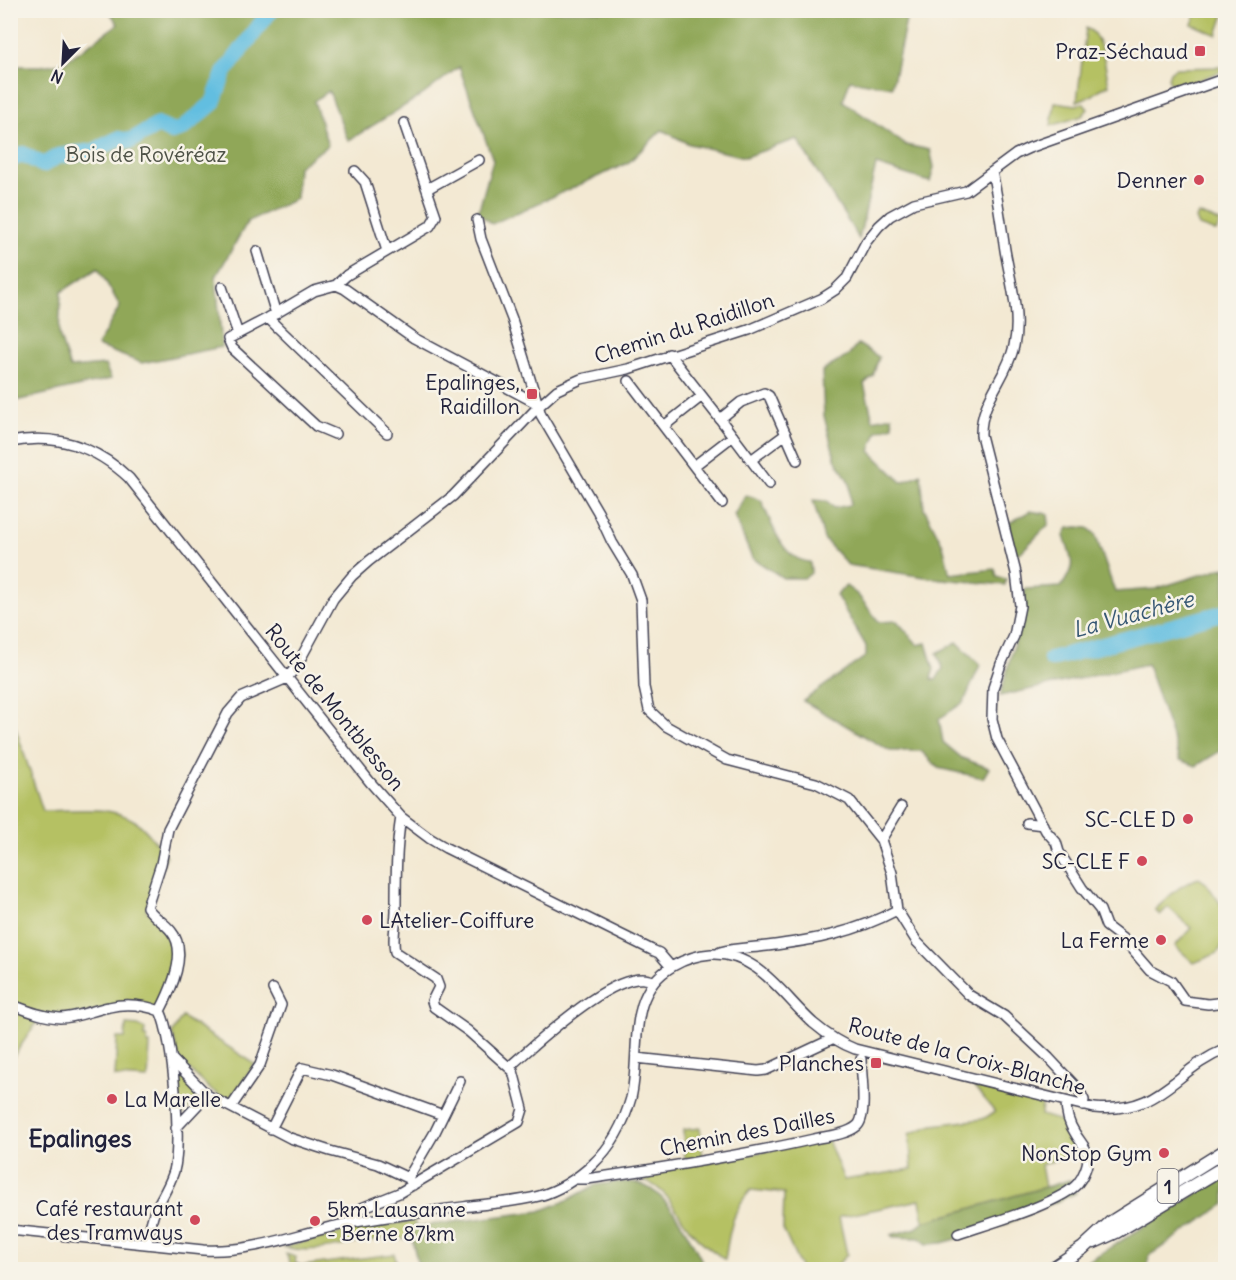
<svg xmlns="http://www.w3.org/2000/svg" width="1236" height="1280" viewBox="0 0 1236 1280" font-family="Delius,sans-serif">
  <rect width="100%" height="100%" fill="#f7f3e8"/>
  <filter id="ink" filterUnits="userSpaceOnUse"><feTurbulence type="fractalNoise" baseFrequency=".0167" numOctaves="2"/><feDisplacementMap in="SourceGraphic" scale="12" xChannelSelector="R" yChannelSelector="G"/><feConvolveMatrix kernelMatrix="1 2 1 2 8 2 1 2 1" color-interpolation-filters="sRGB"/></filter>
  <filter id="wash" filterUnits="userSpaceOnUse"><feTurbulence type="fractalNoise" baseFrequency=".008" numOctaves="4" result="noise"/><feDisplacementMap in="SourceGraphic" scale="24" xChannelSelector="R" yChannelSelector="G"/><feGaussianBlur stdDeviation="1.35" result="paint"/><feColorMatrix in="noise" values="0 0 0 0 0 0 0 0 0 0 0 0 0 0 0 0 0 1.4 0 .05"/><feComposite in="paint" operator="in"/></filter>
  <g filter="url(#wash)">
    <rect width="100%" height="100%" fill="#f3e9d3"/>
    <path fill="#b5c163" stroke="#6c724f" stroke-width="1.5" d="M 1198,10 L 1225,11 L 1217,35 L 1192,24 Z
      M 1086,28 C 1103,34 1105,68 1109,85 L 1099,90 L 1093,95 L 1077,101 Z
      M 1225,67 L 1225,70 L 1180,87 L 1170,83 L 1168,78 L 1170,72 L 1175,68 Z
      M 1055,102 L 1076,105 L 1083,103 L 1088,109 L 1082,116 L 1051,126 Z
      M 1198,214 L 1220,222 L 1216,232 L 1199,226 L 1196,219 Z
      M 10,711 L 43,811 C 72,811 109,804 135,821 C 147,829 157,844 166,856 L 146,910 L 174,934 L 181,954 L 160,1012 L 135,1006 L 67,1018 L 40,1014 L 37,1022 L 11,1060 Z
      M 1199,878 L 1206,883 L 1225,910 L 1225,940 L 1218,953 L 1194,963 L 1175,946 L 1191,928 L 1168,907 L 1160,915 L 1155,910 C 1168,897 1180,884 1199,878 Z
      M 182,1017 L 255,1064 L 229,1101 L 211,1090 L 180,1061 L 172,1033 Z
      M 126,1025 L 139,1026 L 145,1029 L 144,1037 L 147,1037 L 147,1044 L 150,1044 L 148,1079 L 115,1077 L 117,1038 L 125,1038 Z
      M 175,1066 L 201,1094 L 180,1118 Z
      M 973,1086 L 1042,1103 L 1041,1115 L 1068,1123 L 1072,1137 L 1080,1151 L 1041,1165 L 1045,1187 L 924,1222 L 920,1200 L 839,1217 L 847,1254 L 834,1269 L 801,1269 L 783,1229 L 784,1193 L 751,1190 C 732,1209 729,1234 725,1260 C 715,1252 701,1243 693,1233 C 667,1203 667,1177 619,1178 L 828,1140 L 844,1180 L 912,1169 L 909,1134 L 933,1125 L 983,1119 L 995,1112 Z
      M 700,1128 L 703,1158 L 685,1160 L 683,1130 Z
      M 415,1221 L 413,1240 C 369,1232 326,1258 283,1247 L 363,1228 Z
      M 286,1254 L 296,1257 L 295,1263 L 302,1266 L 394,1254 L 399,1269 L 293,1269 Z"/>
    <path fill="#90a759" stroke="#59644a" stroke-width="1.5" d="M 109,11 L 908,11 L 892,87 L 850,80 L 843,101 L 906,145 L 930,150 L 934,167 L 930,182 L 876,165 L 859,239 L 797,139 L 745,157 L 689,144 L 662,130 L 628,163 L 492,224 L 478,213 L 493,160 L 459,67 L 424,94 L 348,141 L 329,91 L 314,101 L 328,145 L 298,167 L 296,199 L 248,221 L 216,277 L 222,347 L 142,363 L 97,346 L 120,306 L 98,268 L 61,292 L 59,335 L 70,368 L 105,365 L 111,379 L 11,402 L 11,66 L 41,66 L 63,63 L 118,24 Z
      M 858,344 L 879,357 L 873,376 L 864,384 L 873,420 L 892,416 L 893,426 L 877,431 L 870,451 L 902,482 L 921,474 L 924,508 L 943,545 L 950,574 L 995,569 L 997,577 L 1006,579 L 1005,585 L 931,578 L 848,565 L 824,539 L 813,500 L 827,501 L 834,508 L 850,505 L 850,484 L 835,458 L 824,416 L 822,371 L 848,356 Z
      M 746,495 L 761,500 C 772,523 781,560 810,562 L 811,573 L 805,578 L 783,578 L 752,558 L 734,515 Z
      M 1030,511 L 1048,514 L 1049,524 L 1020,553 L 1014,553 L 1007,524 Z
      M 1078,527 L 1088,528 L 1095,534 L 1115,592 L 1155,589 L 1225,567 L 1225,690 L 1215,707 L 1221,716 L 1225,712 L 1225,748 L 1196,766 L 1180,760 L 1147,664 L 1000,696 L 1023,612 L 1025,589 L 1061,587 C 1077,564 1072,561 1064,536 L 1068,528 Z
      M 846,586 L 858,595 L 879,622 L 897,621 L 918,645 L 926,643 L 934,669 L 931,679 L 936,680 L 943,668 L 937,653 L 957,642 L 980,665 L 964,702 L 939,719 L 943,742 L 962,758 L 989,768 L 983,778 L 938,768 L 921,751 L 890,751 L 803,701 L 866,656 L 866,646 L 836,595 Z
      M 1225,1176 L 1225,1204 L 1149,1256 L 1147,1269 L 1088,1269 L 1087,1262 Z
      M 1070,1180 L 1076,1193 L 994,1229 L 942,1243 L 927,1244 L 919,1238 L 893,1237 L 891,1235 L 916,1228 L 924,1222 Z
      M 617,1182 C 623,1182 630,1181 636,1183 C 669,1189 692,1242 706,1269 L 419,1269 L 413,1244 L 413,1227 L 540,1211 L 570,1199 L 595,1185 Z"/>
    <g fill="none" stroke-linecap="round" stroke-linejoin="round">
      <path stroke="#62bee0" stroke-width="16" d="M 10,160 L 23,154 L 43,165 L 58,156 L 94,151 L 118,139 L 130,141 L 158,125 L 172,132 L 182,129 L 213,103 L 224,73 L 268,14 L 272,10
        M 1051,659 L 1226,612"/>
    </g>
  </g>
  <g filter="url(#ink)">
    <g fill="none" stroke-linecap="round" stroke-linejoin="round">
      <g stroke="#414052" stroke-width="12">
        <path id="minor" d="M 355,171 L 365,182 L 387,251
          M 992,172 C 998,198 1001,224 1005,250 C 1010,280 1021,315 1014,346 C 1007,378 980,400 981,435 L 1016,573 L 1020,606 L 1014,636 L 1001,664 L 993,688 L 992,719 L 997,739 L 1046,831 L 1056,842 L 1059,852 L 1082,888 L 1100,910 L 1106,926 L 1123,939 L 1150,970 L 1171,981 L 1185,1001 L 1208,1004 L 1226,1002
          M 427,189 L 479,160
          M 477,220 L 481,239 L 512,319 L 541,415 L 598,512 L 612,542 L 632,575 L 641,600 L 644,687 L 649,710 L 666,726 L 727,760 L 816,783 L 849,800 L 881,840 L 892,873 L 897,910 L 917,942 L 969,995 L 1004,1016 L 1049,1058 L 1079,1090 L 1084,1100 L 1083,1106
          M 257,251 L 276,314
          M 336,285 L 347,275 L 430,226 L 436,216 L 404,123
          M 222,287 L 238,334
          M 268,318 L 387,433
          M 669,354 L 720,419 L 769,484
          M 629,381 L 722,503
          M 720,419 L 741,402 L 764,393 L 769,396 L 797,460
          M 664,426 L 702,396
          M 335,434 L 316,426 L 232,348 L 228,339 L 268,318 L 314,291 L 336,285 L 345,289 L 414,338 L 536,403
          M 10,442 C 57,433 95,446 129,478 L 370,782 L 401,817 L 429,838 L 446,848 L 652,950 L 659,953 L 671,967
          M 751,460 L 786,434
          M 694,466 L 733,436
          M 1027,823 L 1043,825
          M 881,840 L 901,807
          M 720,952 C 736,948 751,948 767,946 C 815,940 854,933 897,910
          M 10,1004 C 26,1010 42,1017 60,1018 C 77,1018 92,1010 109,1007 C 126,1003 144,1005 160,1011
          M 171,1058 L 207,1095
          M 636,1058 L 758,1071 L 766,1070 L 832,1039
          M 509,1067 C 535,1045 621,962 654,982
          M 231,1107 L 260,1065 L 281,1005 L 273,989
          M 176,1128 L 207,1095 L 290,1138 L 330,1151 L 378,1164 L 408,1178 L 413,1185
          M 271,1129 L 302,1068 L 332,1075 L 443,1115
          M 408,1178 L 435,1132 L 460,1081
          M 575,1179 L 587,1179 C 663,1168 739,1156 814,1139 C 827,1136 846,1135 857,1126 C 868,1117 861,1073 861,1059
          M 351,1223 L 359,1209 L 399,1193 L 519,1122 L 523,1109 L 513,1071 L 468,1031 L 434,1007 L 432,1001 L 439,987 L 436,979 L 395,952 C 392,938 396,924 396,910 C 396,879 396,848 401,817
          M 10,1230 L 203,1250 C 255,1253 300,1232 350,1223 C 390,1216 431,1211 471,1206 C 494,1203 517,1202 539,1196 C 560,1190 577,1179 593,1164 C 612,1146 624,1123 631,1098 C 642,1053 624,994 673,966 C 685,959 697,955 711,954 C 758,952 782,995 813,1023 C 826,1034 839,1043 855,1049 L 1094,1108 C 1163,1114 1173,1070 1226,1049
          M 958,1234 C 984,1225 1062,1203 1078,1183 C 1083,1177 1088,1165 1088,1157 C 1087,1147 1079,1141 1075,1133 C 1069,1124 1066,1112 1066,1102
          M 147,1244 C 149,1231 151,1220 156,1208 C 163,1196 170,1184 174,1171 C 182,1142 173,1037 160,1011 C 171,990 189,952 171,931 C 164,922 153,917 147,907 L 161,864 L 168,829 L 228,713 L 241,698 L 287,678 L 296,667 L 333,599 L 352,576 L 369,561 L 453,496 L 538,407 L 557,390 L 581,379 L 628,369 L 749,330 L 821,299 L 835,290 L 847,278 L 866,242 L 879,226 L 890,216 L 914,203 L 966,191 L 1016,154 L 1029,148 L 1226,78"/>
      </g>
      <g stroke="#414052" stroke-width="15">
        <path id="major" d="M 1094,1242 L 1116,1232 L 1226,1166
          M 1050,1270 L 1083,1248 L 1111,1222 L 1226,1150"/>
      </g>
      <use href="#minor" stroke="#fff" stroke-width="9"/>
      <use href="#major" stroke="#fff" stroke-width="12"/>
    </g>
  </g>
  <g fill="#d1495b" stroke="#f7f3e8" stroke-width="2">
    <rect x="1194" y="45" width="12" height="12" rx="3"/>
    <circle cx="1199" cy="180" r="6"/>
    <rect x="526" y="388" width="12" height="12" rx="3"/>
    <circle cx="1188" cy="819" r="6"/>
    <circle cx="1142" cy="861" r="6"/>
    <circle cx="367" cy="920" r="6"/>
    <circle cx="1161" cy="940" r="6"/>
    <rect x="870" y="1057" width="12" height="12" rx="3"/>
    <circle cx="112" cy="1099" r="6"/>
    <circle cx="1164" cy="1153" r="6"/>
    <circle cx="195" cy="1220" r="6"/>
    <circle cx="315" cy="1221" r="6"/>
  </g>
  <g text-anchor="middle" dominant-baseline="central" stroke-width="5" stroke-linejoin="round" paint-order="stroke">
    <rect fill="#f7f3e8" stroke="#62616f" stroke-width="1.5" x="1157.5" y="1169" width="21" height="34" rx="4.5"/>
    <g font-size="20" font-weight="bold" fill="#22223b">
      <text x="1168" y="1186">1</text>
    </g>
    <g font-size="21" fill="#22223b" stroke="#f7f3e8" text-anchor="end">
      <text x="1188" y="51">Praz-Séchaud</text>
      <text x="1187" y="180">Denner</text>
      <text x="520" y="382">Epalinges,<tspan x="520" dy="24">Raidillon</tspan></text>
      <text x="1176" y="819">SC-CLE D</text>
      <text x="1130" y="861">SC-CLE F</text>
      <text x="379" y="920" text-anchor="start">LAtelier-Coiffure</text>
      <text x="1149" y="940">La Ferme</text>
      <text x="864" y="1063">Planches</text>
      <text x="124" y="1099" text-anchor="start">La Marelle</text>
      <text x="1152" y="1153">NonStop Gym</text>
      <text x="183" y="1208">Café restaurant<tspan x="183" dy="24">des Tramways</tspan></text>
      <text x="327" y="1209" text-anchor="start">5km Lausanne<tspan x="327" dy="24">- Berne 87km</tspan></text>
    </g>
    <g font-size="21" fill="#4e5247" stroke="#f7f3e8">
      <text x="146" y="154">Bois de Rovéréaz</text>
    </g>
    <g font-size="21" fill="#22223b" stroke="#f7f3e8">
      <text transform="translate(684 328) rotate(-18)">Chemin du Raidillon</text>
      <text transform="translate(335 707) rotate(51)">Route de Montblesson</text>
      <text transform="translate(967 1056) rotate(15)">Route de la Croix-Blanche</text>
      <text transform="translate(747 1132) rotate(-11)">Chemin des Dailles</text>
    </g>
    <g font-size="22" font-style="italic" fill="#385975" stroke="#f7f3e8">
      <text transform="translate(1133 614) rotate(-15)">La Vuachère</text>
    </g>
    <g font-size="24" font-weight="bold" fill="#22223b" stroke="#f7f3e8">
      <text x="80" y="1138">Epalinges</text>
    </g>
  </g>
  <rect width="1236" height="1280" fill="none" stroke="#f7f3e8" stroke-width="36"/>
  <g transform="translate(63 63) rotate(204)" stroke="#f7f3e8" stroke-width="4.5" paint-order="stroke">
  <path d="M0-4.5L10 22L0 15L-10 22Z" fill="#22223b"/>
  <text y="-9" font-size="16" font-weight="bold" text-anchor="middle" fill="#22223b">N</text>
  </g>
</svg>
